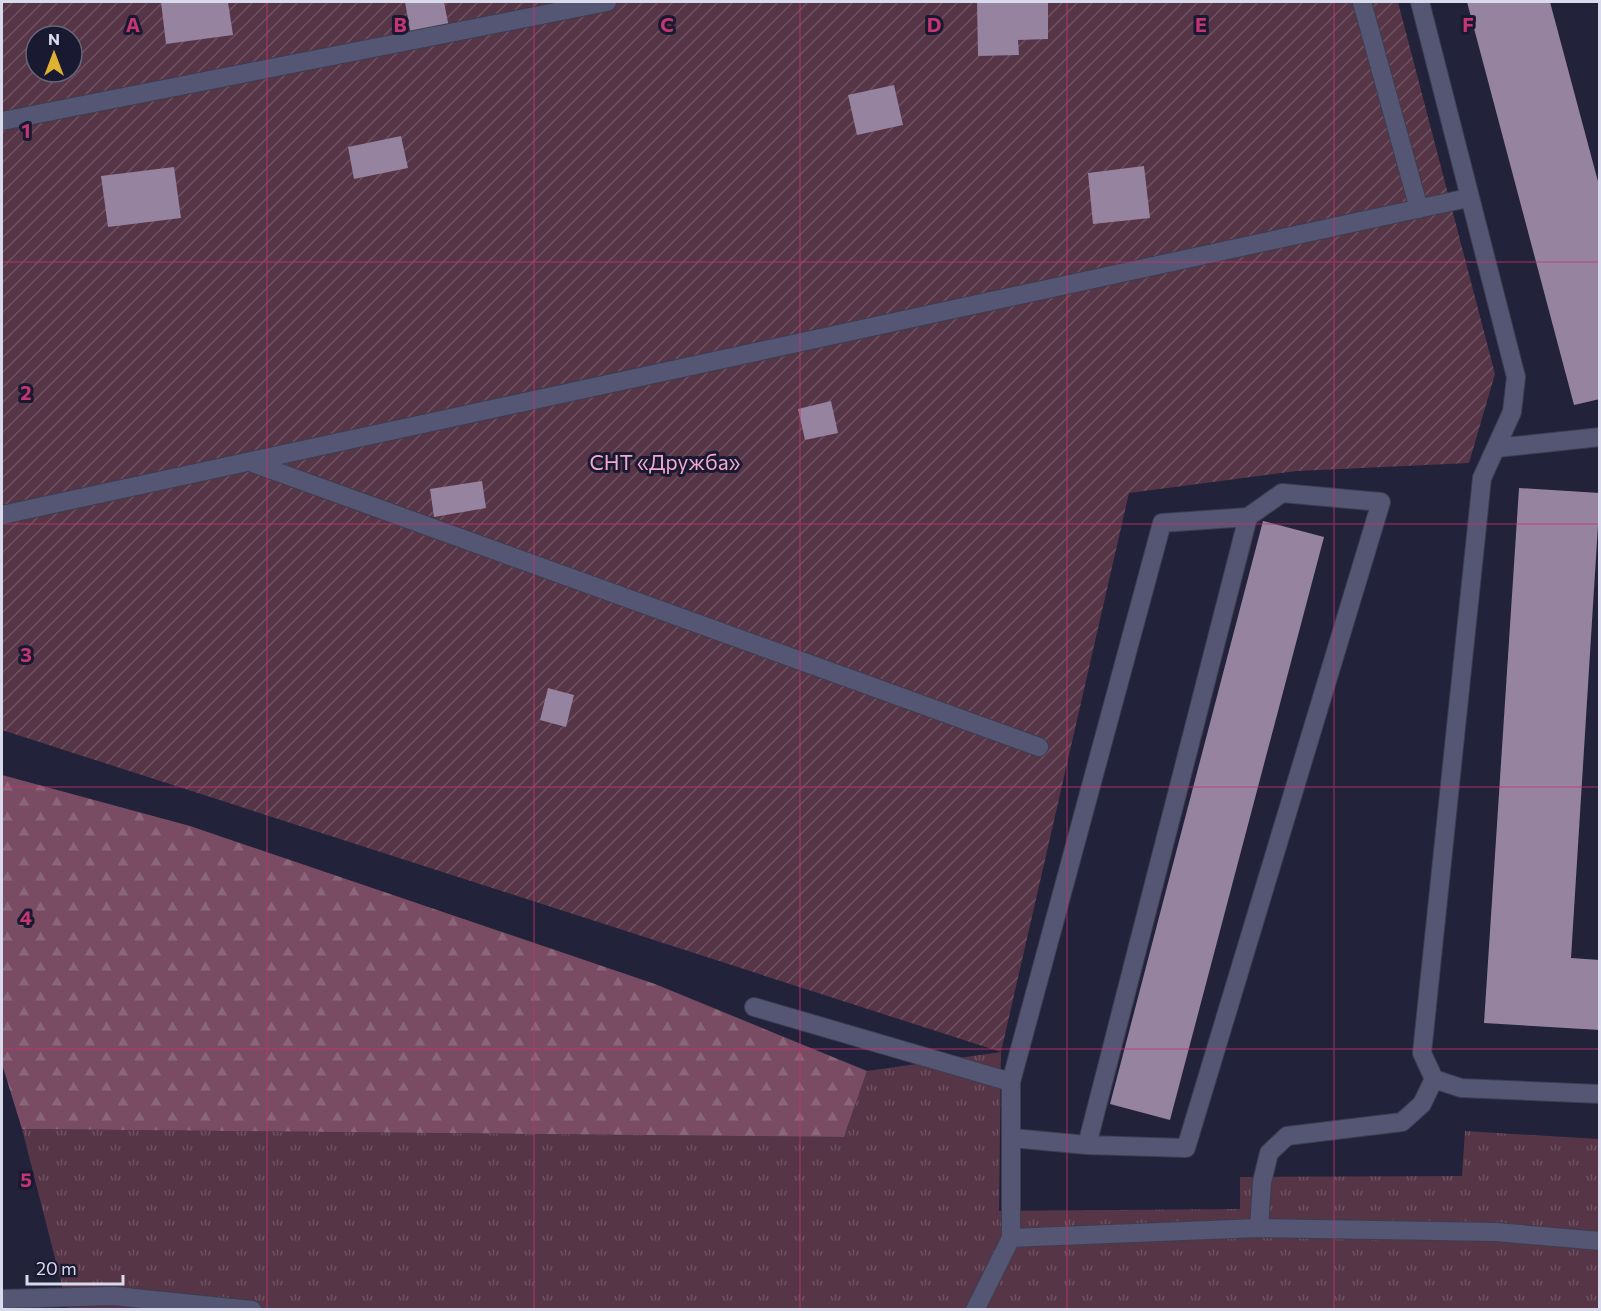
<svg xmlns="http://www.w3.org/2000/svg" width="1601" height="1311" viewBox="0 0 1601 1311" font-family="Commissioner,sans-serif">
  <defs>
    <pattern id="grass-tufts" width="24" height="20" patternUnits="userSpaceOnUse" patternTransform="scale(1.5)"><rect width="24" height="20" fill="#563546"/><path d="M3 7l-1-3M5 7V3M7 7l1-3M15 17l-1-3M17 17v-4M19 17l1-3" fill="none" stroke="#6e5261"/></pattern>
    <pattern id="forest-firs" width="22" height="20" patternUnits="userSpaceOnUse" patternTransform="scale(1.5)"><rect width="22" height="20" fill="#794c63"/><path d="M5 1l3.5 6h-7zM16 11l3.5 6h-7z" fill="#8b657a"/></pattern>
    <pattern id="garden-furrows" width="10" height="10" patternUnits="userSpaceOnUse" patternTransform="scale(1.5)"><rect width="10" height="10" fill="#563546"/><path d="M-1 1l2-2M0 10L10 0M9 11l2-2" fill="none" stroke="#6e5261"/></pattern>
  </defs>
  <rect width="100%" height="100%" fill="#22223b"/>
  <path fill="url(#grass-tufts)" d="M 1001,1052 L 999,1211 L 1240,1209 L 1240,1177 L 1462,1176 L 1465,1131 L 1599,1139 L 1599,1309 L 68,1309 L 22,1129 L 844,1137 L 867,1071 Z"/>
  <path fill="url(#forest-firs)" d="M 2,775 L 190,826 L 655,984 L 867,1071 L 844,1137 L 22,1129 L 2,1064 Z"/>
  <path fill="url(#garden-furrows)" fill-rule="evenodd" d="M 2,2 L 1398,2 L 1495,374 L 1469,463 L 1297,471 L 1129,493 L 1001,1052 L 2,730 ZM 36,36 L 72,36 L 72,72 L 36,72 Z"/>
  <path fill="#96839f" d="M 161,2 L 228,2 L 233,35 L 166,44 Z
    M 405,2 L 444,2 L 450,33 L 412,41 Z
    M 977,2 L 1048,2 L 1048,39 L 1018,40 L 1019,55 L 978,56 Z
    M 1467,2 L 1550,2 L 1600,189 L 1600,399 L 1574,405 Z
    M 894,85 L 903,125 L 857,135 L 848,95 Z
    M 401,136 L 408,168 L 354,179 L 348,147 Z
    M 1144,166 L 1150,218 L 1093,224 L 1088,173 Z
    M 174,167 L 181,218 L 108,227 L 101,176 Z
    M 831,401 L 838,433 L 805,440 L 798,409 Z
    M 482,481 L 486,508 L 434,517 L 430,489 Z
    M 1519,488 L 1600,493 L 1571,958 L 1600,960 L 1600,1030 L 1484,1023 Z
    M 1263,521 L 1324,537 L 1170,1120 L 1110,1104 Z
    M 548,688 L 574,695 L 566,727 L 540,720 Z"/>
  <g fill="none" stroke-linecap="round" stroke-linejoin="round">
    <g stroke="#3d3d52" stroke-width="20">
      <path id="service" d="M 1362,2 L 1419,209
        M 1420,2 L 1516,377 L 1512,412 L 1482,478 L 1422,1053 L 1434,1079 L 1461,1088 L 1600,1094
        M 2,121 L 607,2
        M 1497,448 L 1600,437
        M 250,462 L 1039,747
        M 2,515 L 1468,198
        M 754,1007 L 1011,1082 L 1011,1238 L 975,1310
        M 1011,1082 L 1162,523 L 1248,517 L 1282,493 L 1381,502 L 1186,1148 L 1087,1145 L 1012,1138
        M 1087,1145 L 1248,517
        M 1259,1228 L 1262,1182 L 1269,1153 L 1287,1136 L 1402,1122 L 1422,1104 L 1434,1079
        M 1011,1238 L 1259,1228 L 1496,1232 L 1600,1241
        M 2,1299 L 114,1296 L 252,1310"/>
    </g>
    <use href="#service" stroke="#555673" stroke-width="18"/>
  </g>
  <path fill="none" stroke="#c53571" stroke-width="1.5" stroke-opacity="0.55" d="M 267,2 L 267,1310M 534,2 L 534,1310M 800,2 L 800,1310M 1067,2 L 1067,1310M 1334,2 L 1334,1310M 2,262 L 1600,262M 2,524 L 1600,524M 2,787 L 1600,787M 2,1049 L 1600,1049"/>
  <g text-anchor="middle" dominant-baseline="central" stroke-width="6" stroke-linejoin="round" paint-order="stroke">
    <g font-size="21" fill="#f3a9ce" stroke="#191931">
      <text x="665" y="461">СНТ «Дружба»</text>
    </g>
  </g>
  <g font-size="20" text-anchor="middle" font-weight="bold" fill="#c53571" stroke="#191931" stroke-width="6" stroke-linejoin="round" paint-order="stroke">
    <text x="133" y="32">A</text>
    <text x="400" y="32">B</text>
    <text x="667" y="32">C</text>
    <text x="934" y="32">D</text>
    <text x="1201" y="32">E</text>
    <text x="1468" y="32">F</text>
    <text x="26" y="138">1</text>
    <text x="26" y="400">2</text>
    <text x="26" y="662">3</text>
    <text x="26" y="925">4</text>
    <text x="26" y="1187">5</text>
  </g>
  <rect width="1601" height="1311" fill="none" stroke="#d9daeb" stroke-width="6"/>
  <g transform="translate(54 54)"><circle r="28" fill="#191931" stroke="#66667b" stroke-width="1.5"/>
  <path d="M0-4.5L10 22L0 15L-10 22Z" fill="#deb133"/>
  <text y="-9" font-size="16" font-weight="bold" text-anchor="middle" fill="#d9daeb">N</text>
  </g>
  <path d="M27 1275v9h96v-9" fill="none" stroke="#d9daeb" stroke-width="3"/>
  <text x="36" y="1275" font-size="18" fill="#d9daeb" stroke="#191931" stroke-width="4.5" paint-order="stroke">20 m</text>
</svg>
